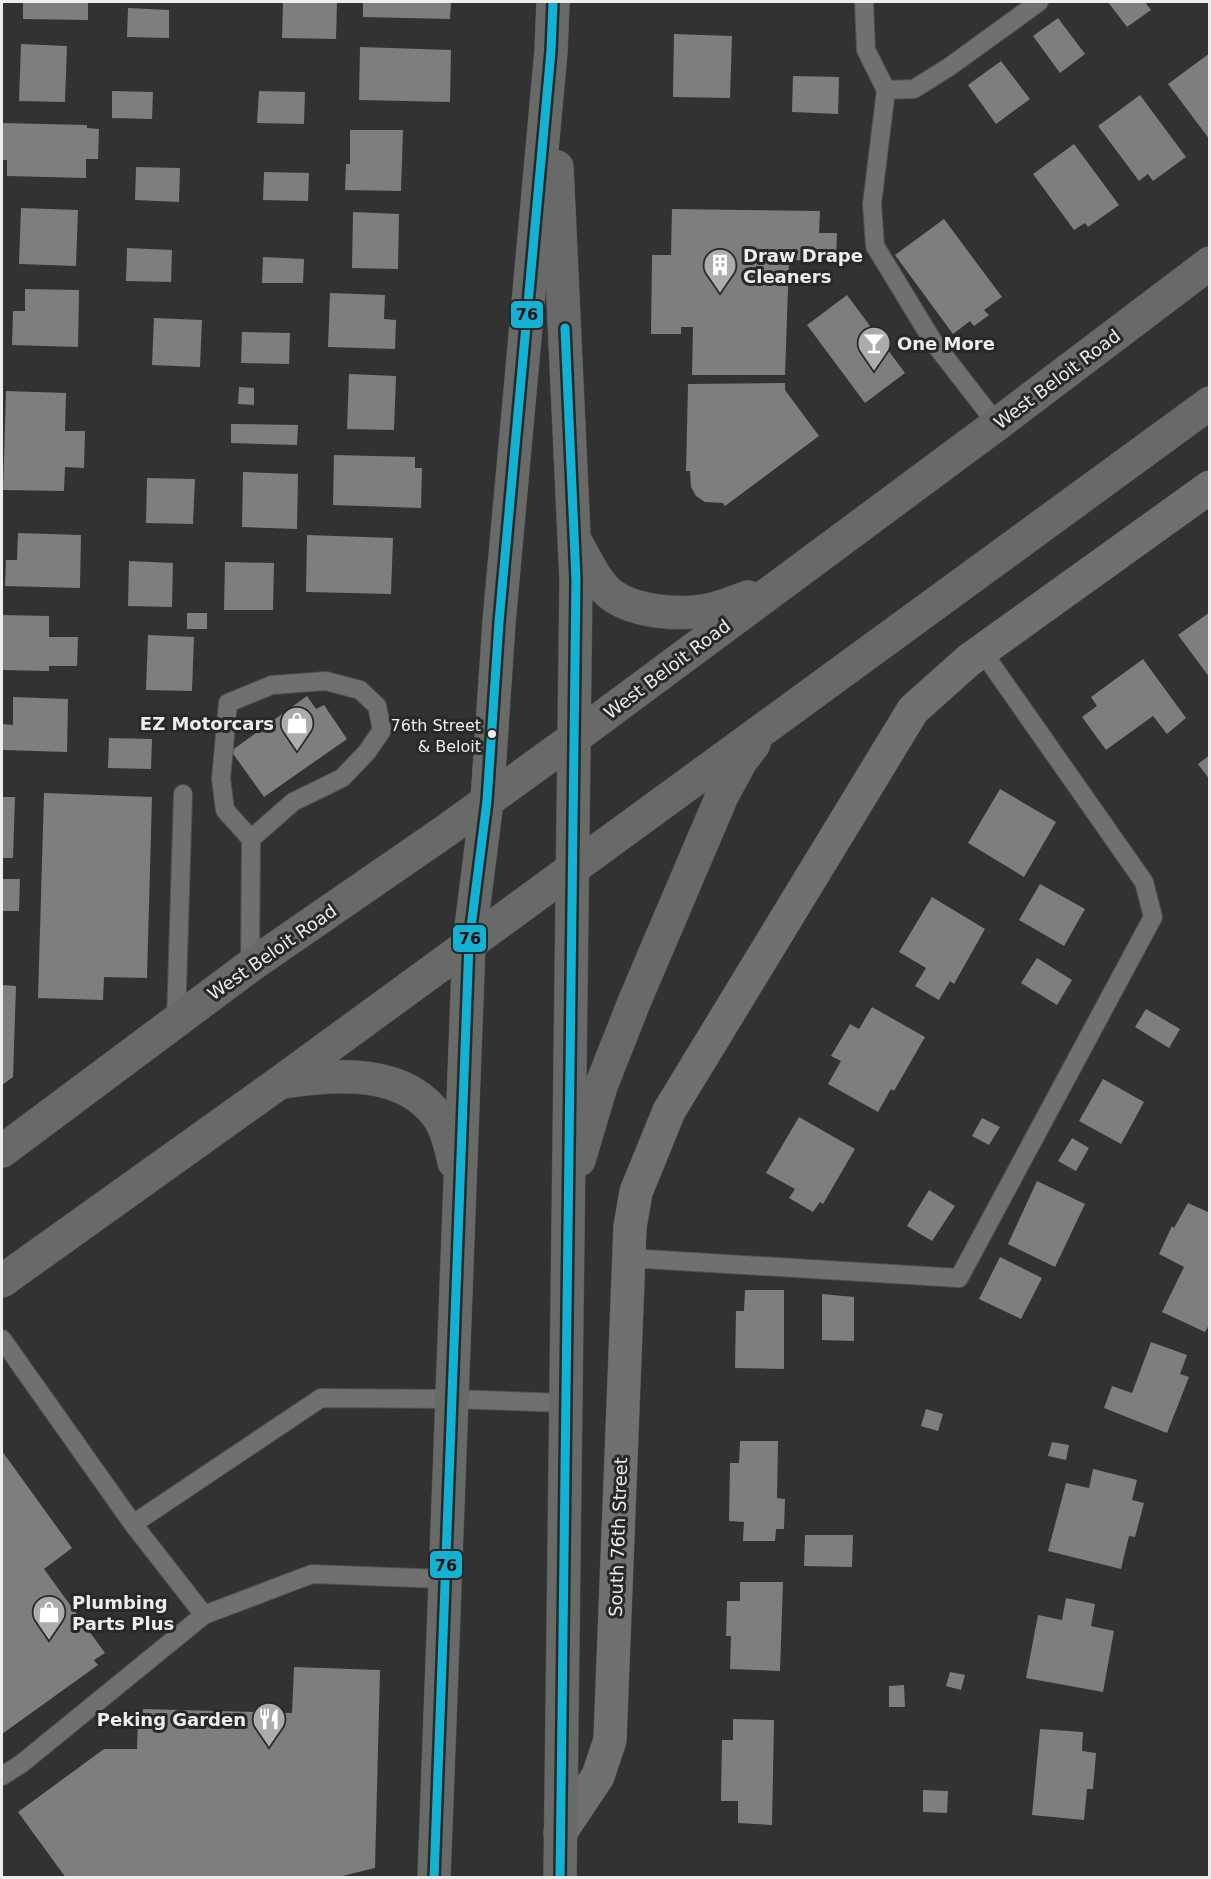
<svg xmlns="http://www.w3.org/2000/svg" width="1211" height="1879" viewBox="0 0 1211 1879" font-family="'DejaVu Sans',sans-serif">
  <rect width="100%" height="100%" fill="#313231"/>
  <path fill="#7d7e7d" d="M 23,2 L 88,2 L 88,20 L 23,19 Z
    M 283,2 L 337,2 L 336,39 L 282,38 Z
    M 363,2 L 451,2 L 450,19 L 363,17 Z
    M 1108,2 L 1145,2 L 1151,10 L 1127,27 Z
    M 128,8 L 169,10 L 169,38 L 127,37 Z
    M 1058,18 L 1085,54 L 1060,73 L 1033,36 Z
    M 674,34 L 732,36 L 730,98 L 673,97 Z
    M 21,44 L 67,46 L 65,102 L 19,101 Z
    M 360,47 L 451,50 L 450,102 L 359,100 Z
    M 1210,53 L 1210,140 L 1168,84 Z
    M 1001,61 L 1030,99 L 996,124 L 968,85 Z
    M 793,76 L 839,77 L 838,114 L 792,112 Z
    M 112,91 L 153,92 L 152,119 L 112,118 Z
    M 259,91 L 305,92 L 304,124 L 257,123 Z
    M 1140,95 L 1186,157 L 1153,181 L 1148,174 L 1139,181 L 1098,126 Z
    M 2,123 L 87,125 L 87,128 L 99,129 L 98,159 L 86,159 L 86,178 L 7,176 L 7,160 L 2,160 Z
    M 350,130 L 403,130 L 401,191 L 345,190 L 346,164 L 350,164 Z
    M 1074,144 L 1119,205 L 1088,227 L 1085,223 L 1074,230 L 1033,174 Z
    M 136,167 L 180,168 L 179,202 L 135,200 Z
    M 264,172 L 309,173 L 308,201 L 263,200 Z
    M 21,208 L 78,210 L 76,266 L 19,264 Z
    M 672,209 L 820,211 L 819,233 L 837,233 L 836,261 L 789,260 L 785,375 L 692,375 L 693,327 L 681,327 L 681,334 L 651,334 L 652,255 L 671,255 Z
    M 353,212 L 399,214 L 398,269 L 352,268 Z
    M 944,219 L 1002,297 L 984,310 L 989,315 L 974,326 L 970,321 L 953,334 L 895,255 Z
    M 127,248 L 172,250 L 171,282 L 126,281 Z
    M 263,257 L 304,259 L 303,283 L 262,283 Z
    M 25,289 L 79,290 L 78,347 L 12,345 L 13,311 L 25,311 Z
    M 330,293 L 385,295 L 384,319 L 396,320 L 395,349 L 328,347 Z
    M 847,295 L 905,373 L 865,403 L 807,325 Z
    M 154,318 L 202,320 L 200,367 L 152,365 Z
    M 242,332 L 290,333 L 289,364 L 241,363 Z
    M 349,374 L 396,376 L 394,430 L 347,429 Z
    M 785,383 L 785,390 L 819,436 L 725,506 L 723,503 L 705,502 L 696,496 L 691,487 L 690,471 L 686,471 L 688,384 Z
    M 239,387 L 254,388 L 254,405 L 238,404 Z
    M 6,391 L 66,393 L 65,431 L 85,431 L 84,468 L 65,467 L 64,491 L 3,490 Z
    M 231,424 L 298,425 L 297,445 L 231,443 Z
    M 334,455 L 415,457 L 415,468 L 422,468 L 421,508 L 333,505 Z
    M 243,472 L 298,474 L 297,529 L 242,527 Z
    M 147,478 L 195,479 L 193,524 L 146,523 Z
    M 18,533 L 81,535 L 80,588 L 5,586 L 6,560 L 17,560 Z
    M 307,535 L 393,538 L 391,594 L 306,592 Z
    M 129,561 L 173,563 L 172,607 L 128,606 Z
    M 225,562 L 274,563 L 273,610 L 224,610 Z
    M 1210,612 L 1210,678 L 1178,635 Z
    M 187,613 L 207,613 L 207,629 L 187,629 Z
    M 3,615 L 49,616 L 49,637 L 78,637 L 77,666 L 49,666 L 49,671 L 2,670 Z
    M 148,635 L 194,637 L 192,691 L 146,690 Z
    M 1143,659 L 1186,718 L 1167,734 L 1153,716 L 1106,750 L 1082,717 L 1097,706 L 1091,697 Z
    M 307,696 L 316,709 L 324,705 L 347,739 L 264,797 L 231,751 Z
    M 13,697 L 68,699 L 67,752 L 2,750 L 2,724 L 13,725 Z
    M 109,738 L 152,739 L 151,769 L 108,768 Z
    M 1210,755 L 1210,780 L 1198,764 Z
    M 1000,789 L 1056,822 L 1024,877 L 968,843 Z
    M 44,793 L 152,797 L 147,978 L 104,977 L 103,1000 L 38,998 Z
    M 2,797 L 15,797 L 13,858 L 2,858 Z
    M 2,879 L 20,879 L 19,911 L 2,911 Z
    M 1040,884 L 1085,909 L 1064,946 L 1019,920 Z
    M 932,897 L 985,929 L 954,984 L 950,981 L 939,1000 L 915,986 L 926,968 L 899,952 Z
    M 1037,958 L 1072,980 L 1057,1005 L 1021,983 Z
    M 2,985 L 16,986 L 13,1077 L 2,1085 Z
    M 872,1007 L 925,1037 L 894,1091 L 891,1089 L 878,1112 L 828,1084 L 841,1061 L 831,1056 L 850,1024 L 859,1029 Z
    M 1146,1009 L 1180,1029 L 1169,1048 L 1135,1027 Z
    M 1103,1079 L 1144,1102 L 1121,1144 L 1079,1121 Z
    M 799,1117 L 855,1149 L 823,1204 L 820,1202 L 813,1212 L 789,1198 L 795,1189 L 766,1173 Z
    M 982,1118 L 1000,1127 L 989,1145 L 972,1136 Z
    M 1072,1138 L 1089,1148 L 1076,1171 L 1058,1161 Z
    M 1037,1181 L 1085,1204 L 1055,1267 L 1008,1244 Z
    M 929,1190 L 955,1206 L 932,1241 L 907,1226 Z
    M 1188,1203 L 1210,1213 L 1210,1323 L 1205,1332 L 1162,1312 L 1184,1267 L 1159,1254 L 1172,1226 L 1174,1228 Z
    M 1000,1257 L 1042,1278 L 1021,1319 L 979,1299 Z
    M 745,1290 L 784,1290 L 784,1369 L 735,1368 L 736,1311 L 744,1311 Z
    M 822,1294 L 854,1297 L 854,1341 L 822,1340 Z
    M 1151,1342 L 1187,1355 L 1180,1374 L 1189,1377 L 1167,1433 L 1104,1408 L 1112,1386 L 1132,1393 Z
    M 926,1409 L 943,1414 L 938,1431 L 921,1426 Z
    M 740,1441 L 778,1441 L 777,1498 L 785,1499 L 784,1529 L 776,1529 L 775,1541 L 743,1541 L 744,1522 L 729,1521 L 730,1463 L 739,1463 Z
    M 1052,1442 L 1069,1445 L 1066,1460 L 1048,1456 Z
    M 2,1451 L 72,1548 L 44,1569 L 105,1653 L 94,1660 L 98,1665 L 2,1734 Z
    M 1093,1469 L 1137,1480 L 1132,1500 L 1144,1503 L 1135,1537 L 1129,1536 L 1121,1569 L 1048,1551 L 1066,1483 L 1089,1488 Z
    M 805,1535 L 853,1535 L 852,1567 L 804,1566 Z
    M 740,1582 L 783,1582 L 780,1671 L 730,1669 L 731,1636 L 726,1636 L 727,1601 L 740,1601 Z
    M 1066,1598 L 1095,1604 L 1091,1626 L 1114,1631 L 1103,1692 L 1026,1678 L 1038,1615 L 1062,1620 Z
    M 294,1667 L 380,1670 L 375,1868 L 334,1878 L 66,1878 L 18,1812 L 104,1749 L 137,1749 L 138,1719 L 143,1720 L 143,1709 L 292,1713 Z
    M 950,1672 L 965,1675 L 961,1690 L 946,1686 Z
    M 904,1685 L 905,1707 L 889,1707 L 889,1686 Z
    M 733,1719 L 774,1720 L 772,1825 L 738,1823 L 738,1801 L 721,1801 L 722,1740 L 733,1740 Z
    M 1040,1729 L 1083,1732 L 1082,1751 L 1096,1753 L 1093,1789 L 1087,1789 L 1084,1820 L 1032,1815 Z
    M 923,1790 L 948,1791 L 947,1813 L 923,1812 Z"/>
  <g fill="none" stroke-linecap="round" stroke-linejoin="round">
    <g stroke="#505050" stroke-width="20">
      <path id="lane" d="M 864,2 L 866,50 L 886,90 L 914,89 L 949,67 L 1039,2
        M 886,90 L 872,204 L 875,246 L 934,343 L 997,424
        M 250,966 L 251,839 L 293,802 L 342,778 L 367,752 L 382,730 L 377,706 L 360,690 L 326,681 L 272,685 L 228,703 L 221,779 L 225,810 L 251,839
        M 176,1021 L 183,794
        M 628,1258 L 959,1278 L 1153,917 L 1144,882 L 982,651
        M 2,1339 L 133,1524 L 204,1615 L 312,1574 L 444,1579
        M 133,1524 L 321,1398 L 452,1399 L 566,1403
        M 2,1776 L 21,1764 L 204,1615"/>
    </g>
    <g stroke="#505050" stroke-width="34">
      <path id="street" d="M 560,1833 L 598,1776 L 610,1740 L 630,1227 L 636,1192 L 669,1111 L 913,710 L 969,660 L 1210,487"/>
    </g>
    <g stroke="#505050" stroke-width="34">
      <path id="secondary" d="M 557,167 L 576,580 L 560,1878
        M 576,542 C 586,559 596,584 613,596 C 638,613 684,616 713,609 C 725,606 737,601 748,597
        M 284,1082 C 335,1074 405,1068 439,1118 C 447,1130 451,1148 454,1162
        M 2,1151 L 250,966 L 447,830 L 574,738 L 996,425 L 1210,263
        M 579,1160 L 601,1086 L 635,1000 L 722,796 L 741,761 L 754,744
        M 2,1281 L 279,1083 L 1210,403
        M 434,1878 L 469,943 L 487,801 L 499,622 L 551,51 L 553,2"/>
    </g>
    <use href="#lane" stroke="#6f706f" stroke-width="18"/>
    <use href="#street" stroke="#6f706f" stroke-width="33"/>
    <use href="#secondary" stroke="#686a67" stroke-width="33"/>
    <g stroke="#272926" stroke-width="14">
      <path id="bus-1" d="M 434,1878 L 469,943 L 487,801 L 499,622 L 551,51 L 553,2
        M 560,1878 L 576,580 L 565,328"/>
    </g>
    <use href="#bus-1" stroke="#13b2d5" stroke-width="9"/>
  </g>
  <defs>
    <g id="building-pin" transform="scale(1.725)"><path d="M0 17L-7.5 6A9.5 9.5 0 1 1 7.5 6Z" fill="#abacab" stroke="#272926"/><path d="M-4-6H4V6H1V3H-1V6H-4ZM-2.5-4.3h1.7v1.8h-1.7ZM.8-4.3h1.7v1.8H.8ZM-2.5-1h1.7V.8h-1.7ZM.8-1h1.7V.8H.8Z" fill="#fff"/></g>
    <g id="bar-pin" transform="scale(1.725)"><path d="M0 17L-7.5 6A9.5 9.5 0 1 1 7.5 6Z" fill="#abacab" stroke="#272926"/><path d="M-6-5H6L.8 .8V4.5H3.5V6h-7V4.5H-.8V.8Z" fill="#fff"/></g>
    <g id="shop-pin" transform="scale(1.725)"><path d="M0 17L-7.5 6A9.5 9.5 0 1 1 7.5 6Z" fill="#abacab" stroke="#272926"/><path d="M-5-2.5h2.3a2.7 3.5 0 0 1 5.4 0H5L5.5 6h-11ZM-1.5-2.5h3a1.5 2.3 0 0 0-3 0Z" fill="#fff"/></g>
    <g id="restaurant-pin" transform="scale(1.725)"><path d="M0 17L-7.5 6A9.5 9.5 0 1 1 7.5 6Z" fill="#abacab" stroke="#272926"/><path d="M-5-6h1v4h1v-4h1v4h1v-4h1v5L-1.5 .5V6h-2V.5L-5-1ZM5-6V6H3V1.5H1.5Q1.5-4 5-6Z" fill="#fff"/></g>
  </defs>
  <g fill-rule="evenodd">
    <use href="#building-pin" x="720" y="265"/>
    <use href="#bar-pin" x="874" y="343"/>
    <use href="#shop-pin" x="297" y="723"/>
    <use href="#shop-pin" x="49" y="1612"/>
    <use href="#restaurant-pin" x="269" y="1719"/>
  </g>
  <circle fill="#edeeec" stroke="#272926" stroke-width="2" cx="492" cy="734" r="5"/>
  <g text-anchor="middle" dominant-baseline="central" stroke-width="6" stroke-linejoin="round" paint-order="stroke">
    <g font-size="16" fill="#edeeec" stroke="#272926" text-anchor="end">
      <text x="481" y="725">76th Street<tspan x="481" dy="21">&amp; Beloit</tspan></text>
    </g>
    <g font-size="18" font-weight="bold" fill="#edeeec" stroke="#272926" text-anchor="start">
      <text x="743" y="255">Draw Drape<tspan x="743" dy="21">Cleaners</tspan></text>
      <text x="897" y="343">One More</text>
      <text x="274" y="723" text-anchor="end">EZ Motorcars</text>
      <text x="72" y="1602">Plumbing<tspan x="72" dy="21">Parts Plus</tspan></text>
      <text x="246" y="1719" text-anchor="end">Peking Garden</text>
    </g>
    <g font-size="18" fill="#edeeec" stroke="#272926">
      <text transform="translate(1057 379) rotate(-37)">West Beloit Road</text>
      <text transform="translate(667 669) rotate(-37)">West Beloit Road</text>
      <text transform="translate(272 952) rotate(-35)">West Beloit Road</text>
      <text transform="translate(618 1537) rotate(-88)">South 76th Street</text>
    </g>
  </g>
  <g stroke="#272926" stroke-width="2">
    <rect x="510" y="300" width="34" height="29" rx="6" fill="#13b2d5"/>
    <rect x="452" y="924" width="35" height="29" rx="6" fill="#13b2d5"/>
    <rect x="429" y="1550" width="34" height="29" rx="6" fill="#13b2d5"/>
  </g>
  <g font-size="16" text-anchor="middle" font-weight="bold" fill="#111">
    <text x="527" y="320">76</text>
    <text x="470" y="944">76</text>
    <text x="446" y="1571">76</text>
  </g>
  <rect width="1211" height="1879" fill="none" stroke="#edeeec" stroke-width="6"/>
</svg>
